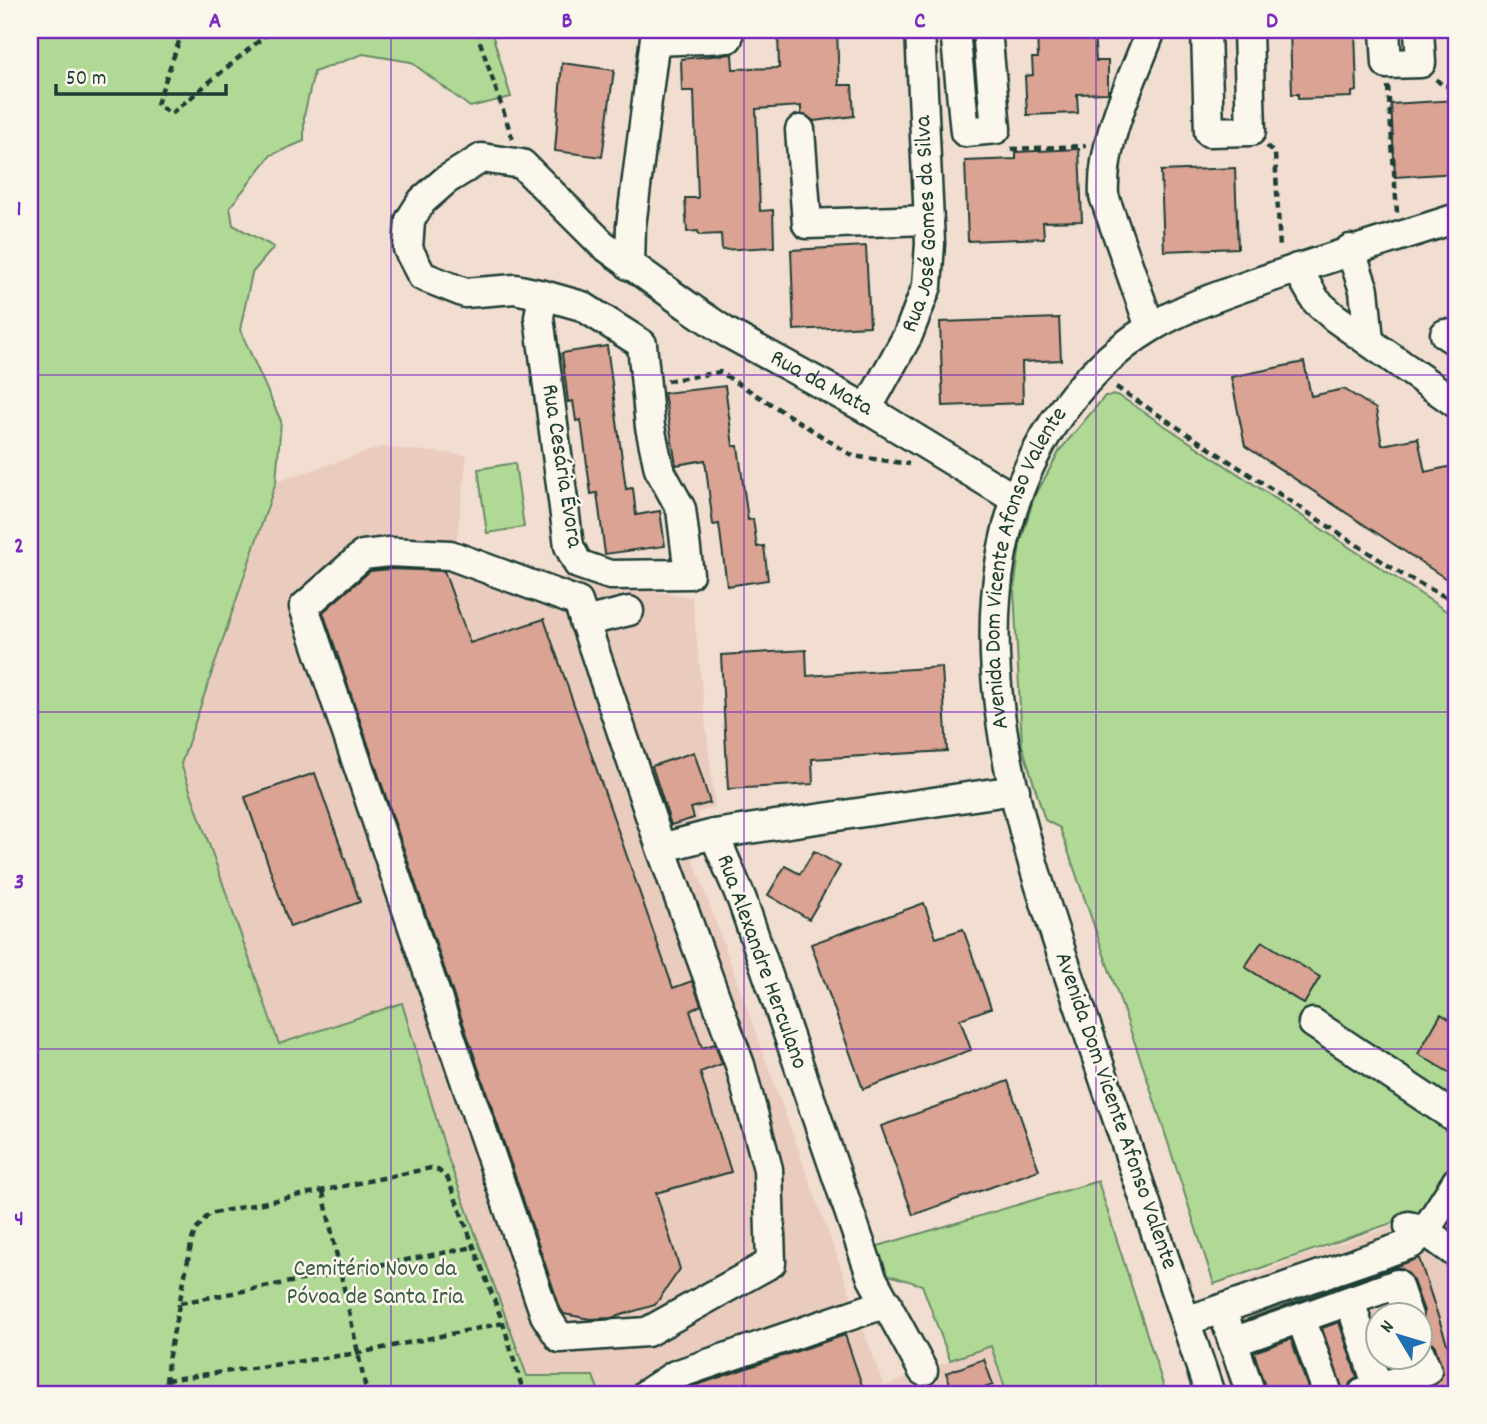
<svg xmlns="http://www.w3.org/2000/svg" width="1487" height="1424" viewBox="0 0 1487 1424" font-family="Dekko,sans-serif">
  <rect width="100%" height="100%" fill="#f1ded1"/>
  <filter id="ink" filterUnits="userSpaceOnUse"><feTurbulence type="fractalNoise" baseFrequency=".0143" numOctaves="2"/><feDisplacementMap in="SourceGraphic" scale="14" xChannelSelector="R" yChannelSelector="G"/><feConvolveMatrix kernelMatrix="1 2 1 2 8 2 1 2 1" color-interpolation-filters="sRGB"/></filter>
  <g filter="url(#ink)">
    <path fill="#eaccbe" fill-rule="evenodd" d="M 381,447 L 467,455 L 456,546 L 540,574 L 692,597 L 715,807 L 697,813 L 700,821 L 681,826 L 884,1386 L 991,1345 L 1007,1394 L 600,1394 L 593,1376 L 527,1376 L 448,1158 L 402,1003 L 279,1044 L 181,764 L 276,482 Z
      M 1457,1166 L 1457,1394 L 1232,1394 L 1227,1382 L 1218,1295 L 1290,1260 L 1417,1218 L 1430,1206 ZM 1378,1316 L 1420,1316 L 1420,1358 L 1378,1358 Z"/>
    <path fill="#b0d996" stroke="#688b65" stroke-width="2" d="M 30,30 L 491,30 L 511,97 L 470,107 L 411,62 L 363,54 L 314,72 L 304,116 L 304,141 L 271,155 L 230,207 L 233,225 L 274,247 L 252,273 L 240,330 L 281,421 L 276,482 L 181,764 L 279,1044 L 402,1003 L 448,1158 L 527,1376 L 593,1376 L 600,1394 L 30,1394 Z
      M 1118,395 L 1457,618 L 1457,1161 L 1421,1213 L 1214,1284 L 1147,1078 L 1060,828 L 1045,820 L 1022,745 L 1014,590 L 1020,545 L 1033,500 L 1060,450 L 1105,396 Z
      M 515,463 L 524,527 L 487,533 L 478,469 Z
      M 1098,1181 L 1166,1394 L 1007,1394 L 991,1346 L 950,1360 L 922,1285 L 885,1274 L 875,1247 Z"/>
    <path fill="#daa393" stroke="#1f3d34" stroke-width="2" d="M 778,30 L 837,30 L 839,85 L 852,85 L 854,116 L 814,121 L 801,114 L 801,106 L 756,109 L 760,211 L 773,210 L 774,247 L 722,250 L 721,234 L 699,235 L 698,231 L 687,232 L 685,198 L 698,198 L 695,122 L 694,91 L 682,91 L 681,59 L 732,54 L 733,69 L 779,68 Z
      M 1037,30 L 1094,30 L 1096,61 L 1108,61 L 1108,93 L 1077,94 L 1078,113 L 1027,115 L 1025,76 L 1033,75 L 1032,58 L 1038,58 Z
      M 1290,30 L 1355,30 L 1357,91 L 1352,92 L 1352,97 L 1298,99 L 1298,94 L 1292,94 Z
      M 562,63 L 614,70 L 602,157 L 555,151 Z
      M 1457,100 L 1457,173 L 1395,177 L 1391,104 Z
      M 1079,149 L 1082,221 L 1043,222 L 1044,238 L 968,241 L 965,161 L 1016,159 L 1016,152 Z
      M 1235,168 L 1238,248 L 1164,251 L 1161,171 Z
      M 866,246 L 870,326 L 794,330 L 791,250 Z
      M 1059,318 L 1061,360 L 1022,362 L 1023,403 L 943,406 L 940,322 Z
      M 607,346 L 626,489 L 633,488 L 636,515 L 660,511 L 665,546 L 605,554 L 597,493 L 591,494 L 581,420 L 576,421 L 573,401 L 568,402 L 562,353 Z
      M 1304,362 L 1311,396 L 1344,389 L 1376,409 L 1382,445 L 1418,438 L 1425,472 L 1457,465 L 1457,586 L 1245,446 L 1231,377 Z
      M 725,386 L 733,446 L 738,446 L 748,520 L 753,519 L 757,547 L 764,546 L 768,580 L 727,586 L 719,524 L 713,525 L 705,460 L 676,465 L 664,393 Z
      M 390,569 L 444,571 L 470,643 L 544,619 L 673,988 L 692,981 L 701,1005 L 690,1011 L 702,1048 L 715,1044 L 722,1064 L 700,1072 L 731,1172 L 656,1193 L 680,1269 L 655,1305 L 611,1318 L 590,1319 L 564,1314 L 560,1308 L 323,612 L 370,571 Z
      M 806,650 L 807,676 L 942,667 L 947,751 L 812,759 L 813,784 L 728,789 L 721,655 Z
      M 694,752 L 710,803 L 691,808 L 694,818 L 671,825 L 652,766 Z
      M 315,773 L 360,902 L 290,927 L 245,797 Z
      M 814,851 L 840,866 L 809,919 L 768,895 L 785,866 L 800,874 Z
      M 924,903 L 936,938 L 963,929 L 991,1008 L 960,1019 L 971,1050 L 863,1089 L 811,944 Z
      M 1262,941 L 1320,977 L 1304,1004 L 1245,967 Z
      M 1441,1014 L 1457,1024 L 1457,1077 L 1418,1054 Z
      M 1008,1081 L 1039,1170 L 913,1215 L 881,1126 Z
      M 1419,1258 L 1457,1374 L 1457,1386 L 1433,1394 L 1410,1394 L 1433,1386 L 1443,1373 L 1435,1346 L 1430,1340 L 1420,1337 L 1424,1311 L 1412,1278 L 1401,1268 L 1391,1268 L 1243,1321 Z
      M 1339,1322 L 1357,1377 L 1350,1383 L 1347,1394 L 1344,1394 L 1322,1328 Z
      M 845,1335 L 865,1394 L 678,1394 L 682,1390 Z
      M 1291,1339 L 1310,1394 L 1267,1394 L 1254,1352 Z
      M 984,1359 L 993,1385 L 967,1394 L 954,1394 L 946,1373 Z"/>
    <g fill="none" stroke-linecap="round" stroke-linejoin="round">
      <g stroke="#1f3d34" stroke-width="33">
        <g id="minor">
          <path d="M 955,30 L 965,132 L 996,129 L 987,30"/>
          <path d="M 1206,30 L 1209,132 L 1251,131 L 1248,30"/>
          <path d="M 1385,30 L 1387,64 L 1421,63 L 1419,30"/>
          <path d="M 655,41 L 728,38 L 727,30"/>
          <path d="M 800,130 L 807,224 L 928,220"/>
          <path d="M 1350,249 L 1364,290 L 1369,340"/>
          <path d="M 630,266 L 631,226 L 656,30"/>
          <path d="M 1297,268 L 1316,301 L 1334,317 L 1457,404"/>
          <path id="s1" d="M 543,295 L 515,289 L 465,293 L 422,276 L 408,249 L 410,220 L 422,201 L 446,180 L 482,158 L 522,164 L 602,244 L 688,306 L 726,332 L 867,409 L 1015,499"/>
          <path d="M 543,295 L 582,306 L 642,344 L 650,427 L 659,469 L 681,509 L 689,574 L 610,575 L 578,564 L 569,546 L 539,317 Z"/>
          <path d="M 1150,327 L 1104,196 C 1101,139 1132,82 1151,30"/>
          <path d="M 1445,334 L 1457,342"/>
          <path id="s2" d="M 867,409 L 908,335 L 927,286 L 930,243 L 920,30"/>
          <path d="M 584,622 L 629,611"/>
          <path d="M 661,848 L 740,1065 L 768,1169 L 771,1263 L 647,1332 L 560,1338 L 545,1315 L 304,607 L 363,555 L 389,552 L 450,555 L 578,602 L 661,848 L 714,834"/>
          <path d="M 1313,1023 L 1457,1119"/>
          <path d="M 1409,1226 L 1425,1231 L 1457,1254"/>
          <path d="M 1350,1301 L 1378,1388"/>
          <path d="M 1222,1309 L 1233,1342 L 1397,1284 L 1408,1316"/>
          <path d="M 1301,1318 L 1328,1394"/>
          <path d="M 1186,1321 L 1411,1244 L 1425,1231 L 1457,1181"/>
          <path d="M 1233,1342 L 1251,1394"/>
          <path d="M 923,1371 L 872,1278 L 742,900 L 714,834 L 1015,790"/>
          <path d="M 1363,1393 L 1427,1371 L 1420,1353"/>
          <path d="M 646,1394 L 675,1375 L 887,1303"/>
          <path id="s3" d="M 1210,1394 C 1172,1279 1133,1164 1094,1049 C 1029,855 929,610 1055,421 C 1079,385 1113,350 1150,328 C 1181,309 1218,296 1252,284 C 1320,260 1389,240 1457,218"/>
        </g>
      </g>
      <path stroke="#1f3d34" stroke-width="4.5" stroke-dasharray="7 5" stroke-linecap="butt" d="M 183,30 L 157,104 L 171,114 L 272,30
        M 476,30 L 513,140
        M 1436,79 L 1443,86 L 1457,86
        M 1388,86 L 1397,213
        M 1267,146 L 1275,154 L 1280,249
        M 1011,149 L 1086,146
        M 667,381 L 720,372 L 853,456 L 909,464
        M 1116,387 L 1403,575 L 1457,603
        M 323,1192 L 367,1394
        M 180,1303 L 474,1247
        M 166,1380 L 359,1353 L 503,1323
        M 165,1394 L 168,1360 L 192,1240 L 195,1231 L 209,1214 L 431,1168 L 438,1170 L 448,1179 L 503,1323 L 524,1394"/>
      <use href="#minor" stroke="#fbf7ec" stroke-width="28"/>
    </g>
  </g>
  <path fill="none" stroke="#7b2cbf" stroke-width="2" stroke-opacity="0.55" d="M 391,30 L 391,1394M 744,30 L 744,1394M 1096,30 L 1096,1394M 30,375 L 1457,375M 30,712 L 1457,712M 30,1049 L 1457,1049"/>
  <g text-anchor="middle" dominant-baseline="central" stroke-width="5" stroke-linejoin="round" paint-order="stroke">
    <g font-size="24" fill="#1f3d34" stroke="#fbf7ec">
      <text stroke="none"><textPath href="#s2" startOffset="198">Rua José Gomes da Silva</textPath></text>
      <text stroke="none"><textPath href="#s1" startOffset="695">Rua da Mata</textPath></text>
      <text transform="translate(561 466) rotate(81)">Rua Cesária Évora</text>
      <text stroke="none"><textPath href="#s3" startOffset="864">Avenida Dom Vicente Afonso Valente</textPath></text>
      <text transform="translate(761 962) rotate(70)">Rua Alexandre Herculano</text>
      <text transform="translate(1115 1111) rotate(71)">Avenida Dom Vicente Afonso Valente</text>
    </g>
    <g font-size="24" fill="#3c5c48" stroke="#fbf7ec">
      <text x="375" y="1270">Cemitério Novo da<tspan x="375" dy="28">Póvoa de Santa Iria</tspan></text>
    </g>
  </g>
  <rect width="1487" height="1424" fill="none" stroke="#fbf7ec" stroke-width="77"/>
  <g transform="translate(1399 1336) rotate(308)"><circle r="33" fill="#fbf7ec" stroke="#a3ada2" stroke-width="2"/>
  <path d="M0-5L12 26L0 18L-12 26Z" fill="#1f6fb2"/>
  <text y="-10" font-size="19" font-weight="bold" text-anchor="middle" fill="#1f3d34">N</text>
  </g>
  <path d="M56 84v10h170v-10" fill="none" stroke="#1f3d34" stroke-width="3.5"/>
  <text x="66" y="84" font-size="21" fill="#1f3d34" stroke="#fbf7ec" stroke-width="5" paint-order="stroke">50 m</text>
  <rect x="38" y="38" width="1410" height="1348" fill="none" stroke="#7b2cbf" stroke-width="2.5"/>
  <g font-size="23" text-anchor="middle" font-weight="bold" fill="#7b2cbf">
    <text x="215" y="27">A</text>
    <text x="567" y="27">B</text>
    <text x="920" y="27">C</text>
    <text x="1272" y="27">D</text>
    <text x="19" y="215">1</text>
    <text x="19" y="552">2</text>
    <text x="19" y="888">3</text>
    <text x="19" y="1225">4</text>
  </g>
</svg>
